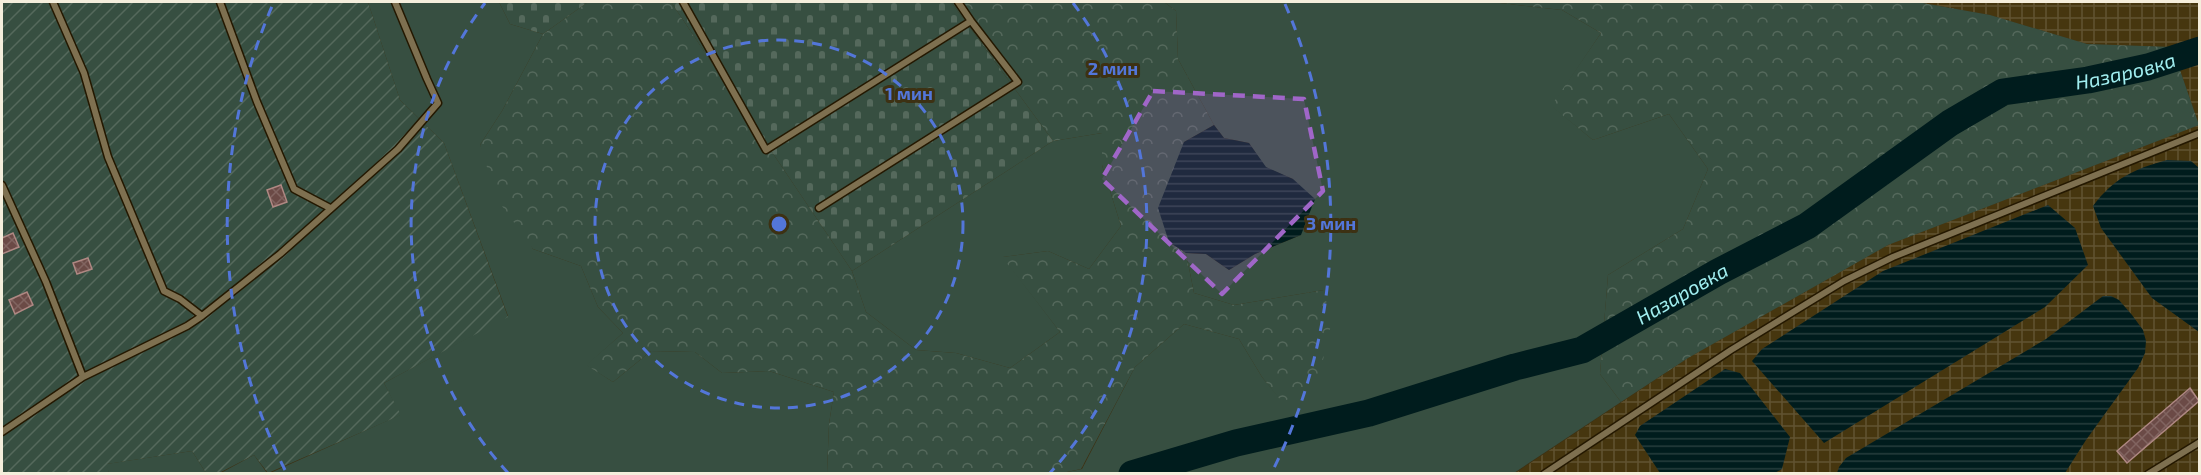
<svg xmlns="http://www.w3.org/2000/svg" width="2201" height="475" viewBox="0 0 2201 475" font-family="'Exo 2',sans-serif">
  <defs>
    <pattern id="industrial-grid" width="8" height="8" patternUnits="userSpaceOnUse" patternTransform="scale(1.5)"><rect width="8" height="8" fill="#46360f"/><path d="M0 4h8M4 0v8" fill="none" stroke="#615331"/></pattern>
    <pattern id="forest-crowns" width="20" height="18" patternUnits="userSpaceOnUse" patternTransform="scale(1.5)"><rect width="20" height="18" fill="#374f41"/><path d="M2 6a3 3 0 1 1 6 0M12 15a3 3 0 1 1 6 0" fill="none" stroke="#55695c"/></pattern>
    <pattern id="cemetery-stones" width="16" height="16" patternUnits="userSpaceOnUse" patternTransform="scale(1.5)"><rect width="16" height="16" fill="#374f41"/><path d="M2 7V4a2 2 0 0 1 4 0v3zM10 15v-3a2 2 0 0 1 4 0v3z" fill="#55695c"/></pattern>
    <pattern id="garden-furrows" width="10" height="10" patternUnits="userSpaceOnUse" patternTransform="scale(1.5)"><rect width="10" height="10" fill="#374f41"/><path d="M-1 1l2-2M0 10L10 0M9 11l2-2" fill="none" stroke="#55695c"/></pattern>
    <pattern id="water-rules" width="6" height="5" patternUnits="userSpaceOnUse" patternTransform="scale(1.5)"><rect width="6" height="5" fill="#001c1d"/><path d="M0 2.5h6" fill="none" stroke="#263d3d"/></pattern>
    <pattern id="building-cross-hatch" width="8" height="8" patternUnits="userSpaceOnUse" patternTransform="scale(1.5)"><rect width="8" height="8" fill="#6b4a46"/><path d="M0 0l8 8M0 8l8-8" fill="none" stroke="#816460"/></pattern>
  </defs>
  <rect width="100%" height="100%" fill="#3d3113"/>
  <path fill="url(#industrial-grid)" d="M 1917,2 L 2199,2 L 2199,473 L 1514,474 L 1688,358 L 1888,245 L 2199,125 L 2172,47 L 2087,44 L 1990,15 Z"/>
  <path fill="#374f41" d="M 368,2 L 499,2 L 510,24 L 543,34 L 502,111 L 480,145 L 533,249 L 581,266 L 598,307 L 623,333 L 587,365 L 613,382 L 651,351 L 695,352 L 722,373 L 769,371 L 834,392 L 829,424 L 827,473 L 268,474 L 400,415 L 384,383 L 508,316 L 444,143 L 400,100 Z
    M 1164,2 L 1491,2 L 1562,10 L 1601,33 L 1552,106 L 1593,140 L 1669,114 L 1708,169 L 1683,229 L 1608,275 L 1600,374 L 1621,402 L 1514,473 L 1057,474 L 1082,469 L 1135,367 L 1184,324 L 1239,339 L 1262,377 L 1282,401 L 1324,290 L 1234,305 L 1194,293 L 1186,253 L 1206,254 L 1229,270 L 1255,254 L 1301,235 L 1293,179 L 1265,167 L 1249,143 L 1224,138 L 1214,125 L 1178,59 L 1176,11 Z
    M 1102,133 L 1102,165 L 1121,226 L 1089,269 L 1048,251 L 1003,257 L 1060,332 L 1010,368 L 956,353 L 916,350 L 866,312 L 852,271 L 1053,141 Z
    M 192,451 L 206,473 L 109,473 L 106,464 Z
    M 254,455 L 267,473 L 219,474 Z"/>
  <path fill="url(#forest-crowns)" d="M 588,2 L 671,2 L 852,271 L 866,312 L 916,350 L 956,353 L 1010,368 L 1060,332 L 1002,257 L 1048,251 L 1089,269 L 1121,226 L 1102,165 L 1102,133 L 1053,141 L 951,2 L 1164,2 L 1176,11 L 1178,59 L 1214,125 L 1184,142 L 1169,242 L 1186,253 L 1194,293 L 1234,305 L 1324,290 L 1331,325 L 1317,386 L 1282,402 L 1262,377 L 1239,339 L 1184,324 L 1135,367 L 1081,469 L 1057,474 L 827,473 L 829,424 L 834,392 L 769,371 L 722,373 L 695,352 L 651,351 L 613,382 L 586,365 L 623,333 L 598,307 L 581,266 L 533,249 L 497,199 L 480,145 L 502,111 L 543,34 Z
    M 1491,2 L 1917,2 L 1990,15 L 2087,44 L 2172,47 L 2199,125 L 1888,245 L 1688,358 L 1621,402 L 1600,374 L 1608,275 L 1683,229 L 1708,169 L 1669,114 L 1593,140 L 1551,106 L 1601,33 L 1562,10 Z"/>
  <path fill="url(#cemetery-stones)" d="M 499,2 L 588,2 L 543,34 L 510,24 Z
    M 671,2 L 951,2 L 1053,141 L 852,271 Z"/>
  <path fill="url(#garden-furrows)" d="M 2,2 L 368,2 L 400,100 L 444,143 L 508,317 L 384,383 L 401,415 L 268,473 L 254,455 L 219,473 L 206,473 L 192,451 L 107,464 L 109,473 L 2,473 Z"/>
  <path fill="url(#water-rules)" d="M 1214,125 L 1224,138 L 1249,143 L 1266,167 L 1293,179 L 1315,199 L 1301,235 L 1255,254 L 1229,270 L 1206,254 L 1186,253 L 1169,242 L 1158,208 L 1184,142 Z
    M 2167,160 L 2191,161 L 2199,168 L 2199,332 L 2152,298 L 2101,228 L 2093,206 C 2114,178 2134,169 2167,160 Z
    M 2048,205 L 2075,228 L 2088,265 L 2045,307 L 1824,443 L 1752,361 L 1762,349 L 1883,271 Z
    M 2103,296 L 2111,296 L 2119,300 L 2132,315 L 2143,330 L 2146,341 L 2145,353 L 2138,368 L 2086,440 L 2065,473 L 1837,473 L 1839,467 L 1846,458 L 2046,339 Z
    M 1725,369 L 1740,373 L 1790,437 L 1782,469 L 1773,474 L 1660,473 L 1635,435 L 1640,426 Z"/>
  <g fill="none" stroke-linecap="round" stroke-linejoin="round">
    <path stroke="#001c1d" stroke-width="27" id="s1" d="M 1132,474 L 1236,443 L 1369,413 L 1515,367 L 1582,350 L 1718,272 L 1807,226 L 1950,123 L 2003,92 L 2088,80 L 2148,67 L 2200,50"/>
  </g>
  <path fill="url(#building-cross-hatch)" stroke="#af8883" stroke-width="1.5" d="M 281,185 L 287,202 L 273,207 L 267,190 Z
    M 13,233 L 19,247 L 2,254 L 2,238 Z
    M 88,258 L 92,269 L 77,274 L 73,263 Z
    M 27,292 L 33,305 L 15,314 L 9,300 Z
    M 2190,388 L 2199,401 L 2127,463 L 2117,451 Z"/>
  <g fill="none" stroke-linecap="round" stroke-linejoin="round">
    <g stroke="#241800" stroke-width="9">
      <path id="lane" d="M 53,2 L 84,73 L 108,157 L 164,291 L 180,299 L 202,316
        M 220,2 L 257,102 L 294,189 L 330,208
        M 683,2 L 766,150 L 971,21
        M 2,185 L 46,282 L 83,377
        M 819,208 L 1018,82 L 971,21 L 958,2
        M 2,432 L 83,377 L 187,326 L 202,316 L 280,254 L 398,149 L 438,103 L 427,79 L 395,2
        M 1544,474 L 1731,350 L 1844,281 L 1893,257 L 2200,133
        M 2148,474 L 2200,442"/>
    </g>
    <use href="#lane" stroke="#7e7050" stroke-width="6"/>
  </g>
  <path fill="#a066c8" fill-opacity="0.2" stroke="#a066c8" stroke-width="4.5" stroke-dasharray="12 8" stroke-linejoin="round" d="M 1153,91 L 1304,99 L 1323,191 L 1222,294 L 1102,179 Z"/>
  <g fill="none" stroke="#5376d9" stroke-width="3" stroke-dasharray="10 8">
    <circle cx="779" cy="224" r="184"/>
    <path d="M508 473A368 368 0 0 1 485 3M1073 3A368 368 0 0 1 1050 473"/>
    <path d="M285 470A552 552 0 0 1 273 4M1285 4A552 552 0 0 1 1273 470"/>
  </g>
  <g text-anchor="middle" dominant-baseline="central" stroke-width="6" stroke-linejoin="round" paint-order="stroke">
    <g font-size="20" font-style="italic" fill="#a0eef0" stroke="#3d3113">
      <text stroke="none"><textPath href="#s1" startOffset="1086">Назаровка</textPath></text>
      <text stroke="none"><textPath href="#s1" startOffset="582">Назаровка</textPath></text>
    </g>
  </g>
  <circle cx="779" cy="224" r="9" fill="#5376d9" stroke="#3d3113" stroke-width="3"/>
  <g font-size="18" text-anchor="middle" font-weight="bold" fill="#5376d9" stroke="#3d3113" stroke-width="6" stroke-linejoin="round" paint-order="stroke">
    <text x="1113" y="75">2 мин</text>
    <text x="909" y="100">1 мин</text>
    <text x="1331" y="230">3 мин</text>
  </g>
  <rect width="2201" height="475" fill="none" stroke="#f5eedc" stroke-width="6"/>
</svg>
